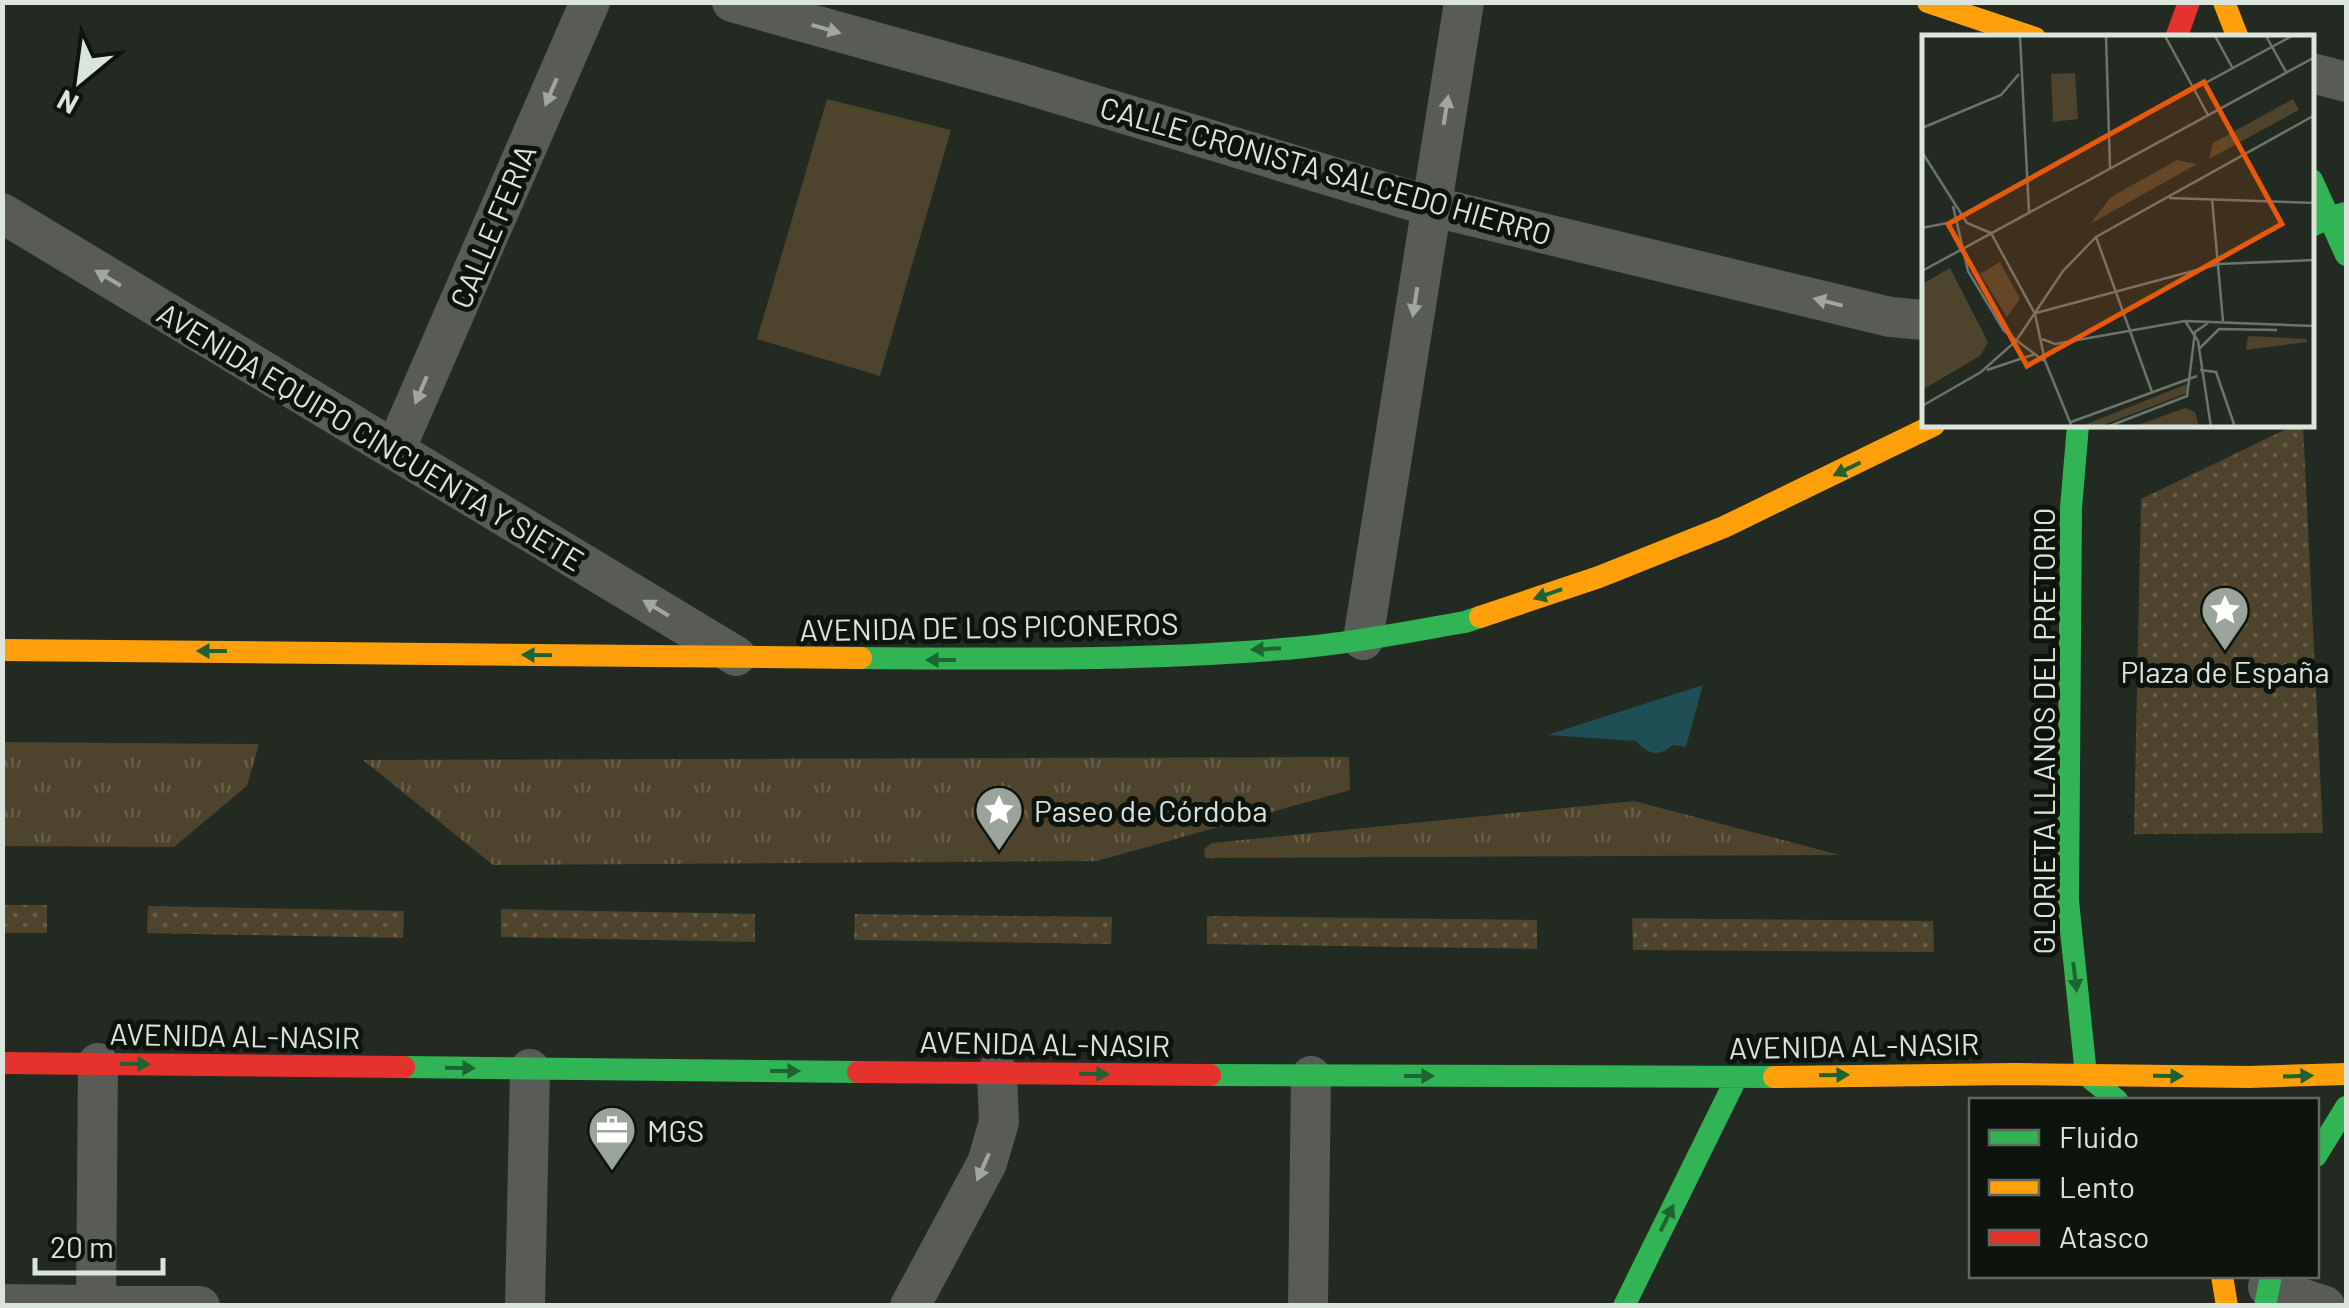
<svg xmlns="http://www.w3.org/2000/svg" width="2349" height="1308" viewBox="0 0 2349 1308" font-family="Barlow,sans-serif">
  <defs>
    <pattern id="grass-tufts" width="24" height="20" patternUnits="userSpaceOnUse" patternTransform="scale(2.5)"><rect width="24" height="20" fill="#4e432c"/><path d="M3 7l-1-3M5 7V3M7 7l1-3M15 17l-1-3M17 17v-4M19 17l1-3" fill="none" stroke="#675e4a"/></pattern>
    <pattern id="park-dots" width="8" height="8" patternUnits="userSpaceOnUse" patternTransform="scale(2.5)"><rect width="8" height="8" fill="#4e432c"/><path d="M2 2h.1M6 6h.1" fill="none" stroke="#675e4a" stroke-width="1.8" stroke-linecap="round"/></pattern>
  </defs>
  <rect width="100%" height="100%" fill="#222a22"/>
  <path fill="url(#grass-tufts)" d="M 3,742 L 259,744 L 247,786 L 174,847 L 3,846 Z
    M 1349,757 L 1350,790 L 1097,861 L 493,865 L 363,760 Z
    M 1634,801 L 1840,855 L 1205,858 L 1204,849 L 1212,843 Z"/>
  <path fill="url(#park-dots)" d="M 2295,425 L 2303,425 L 2323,833 L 2134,834 L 2141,499 Z
    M 3,905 L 47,905 L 47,933 L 3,933 Z
    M 148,906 L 404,911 L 403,938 L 147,933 Z
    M 501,909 L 755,914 L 755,942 L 501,937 Z
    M 855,914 L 1112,917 L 1111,944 L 854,940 Z
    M 1207,916 L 1537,920 L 1537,949 L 1207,944 Z
    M 1632,918 L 1933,921 L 1934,952 L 1633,950 Z"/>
  <path fill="#4e432c" d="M 827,99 L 951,130 L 880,376 L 757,339 Z"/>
  <path fill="#1f4e55" d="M 1703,685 L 1686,747 L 1673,745 C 1659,757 1648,755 1636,741 L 1547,735 Z"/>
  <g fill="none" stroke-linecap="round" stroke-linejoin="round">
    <path stroke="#595b55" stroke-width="40" d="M 732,2 L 1022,83 L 1430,206 L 1890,317 L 1924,320
      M 2312,73 L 2346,82
      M 2,213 L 736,656
      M 395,450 L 590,2
      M 1363,640 L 1464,2
      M 2268,1287 L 2325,1306
      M 2,1304 L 200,1306
      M 96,1306 L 98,1063
      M 525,1306 L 530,1069
      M 910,1306 L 987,1163 L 999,1122 L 997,1072
      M 1308,1306 L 1311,1076"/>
    <path stroke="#30b455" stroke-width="22" d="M 2312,180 L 2346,255
      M 2312,226 L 2330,217 L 2346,213
      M 2078,425 L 2071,508 L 2068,901 L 2086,1075 L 2117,1100
      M 861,658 C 1009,659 1158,661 1306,647 C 1359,642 1412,631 1465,622 L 1480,617
      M 404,1067 L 858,1072
      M 1210,1075 L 1774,1077
      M 2316,1156 L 2346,1107
      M 1624,1306 L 1737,1077
      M 2265,1306 L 2271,1276"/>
    <path stroke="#ff9f0a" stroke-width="22" d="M 1928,2 L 2035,38
      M 2224,2 L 2238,38
      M 1480,617 L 1599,577 L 1724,527 L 1934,425
      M 2,650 L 861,658
      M 1774,1077 L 2015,1074 L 2249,1077 L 2346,1074
      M 2222,1276 L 2227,1306"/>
    <path stroke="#e5322d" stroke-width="22" d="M 2176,38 L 2189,2
      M 2,1063 L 404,1067
      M 858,1072 L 1210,1075"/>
  </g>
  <defs><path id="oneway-solid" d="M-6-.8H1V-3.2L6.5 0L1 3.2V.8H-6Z" transform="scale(2.5)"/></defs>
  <g fill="#a1a79f">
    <use href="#oneway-solid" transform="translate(826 29) rotate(16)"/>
    <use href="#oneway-solid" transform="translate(551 92) rotate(113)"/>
    <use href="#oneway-solid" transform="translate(1446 110) rotate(-81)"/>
    <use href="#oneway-solid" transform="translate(108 278) rotate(-149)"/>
    <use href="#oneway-solid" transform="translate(1415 302) rotate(99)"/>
    <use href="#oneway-solid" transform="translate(1828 302) rotate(-166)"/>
    <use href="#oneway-solid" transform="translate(421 390) rotate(113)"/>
    <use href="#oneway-solid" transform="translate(656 608) rotate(-149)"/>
    <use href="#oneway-solid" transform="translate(983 1167) rotate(114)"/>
  </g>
  <g fill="#1e6431">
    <use href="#oneway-solid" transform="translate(1847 469) rotate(154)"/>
    <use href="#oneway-solid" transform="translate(1548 594) rotate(161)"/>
    <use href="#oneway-solid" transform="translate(1266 649) rotate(177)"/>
    <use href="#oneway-solid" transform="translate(212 651) rotate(-180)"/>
    <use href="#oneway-solid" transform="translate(537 655) rotate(-179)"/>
    <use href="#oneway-solid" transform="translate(941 660) rotate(-180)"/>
    <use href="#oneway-solid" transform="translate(2075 977) rotate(83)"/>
    <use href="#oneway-solid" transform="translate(135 1064) rotate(1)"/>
    <use href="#oneway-solid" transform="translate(460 1068) rotate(1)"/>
    <use href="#oneway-solid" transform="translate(785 1071)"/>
    <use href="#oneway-solid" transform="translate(1094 1074) rotate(1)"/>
    <use href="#oneway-solid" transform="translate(1834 1075) rotate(-1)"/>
    <use href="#oneway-solid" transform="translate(1419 1076)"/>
    <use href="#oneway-solid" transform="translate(2168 1076) rotate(1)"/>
    <use href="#oneway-solid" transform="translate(2298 1076) rotate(-2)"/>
    <use href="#oneway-solid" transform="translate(1667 1218) rotate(-64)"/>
  </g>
  <defs>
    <g id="sight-pin" transform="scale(2.5)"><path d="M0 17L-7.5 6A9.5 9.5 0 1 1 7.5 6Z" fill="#9ba49b" stroke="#0d140d"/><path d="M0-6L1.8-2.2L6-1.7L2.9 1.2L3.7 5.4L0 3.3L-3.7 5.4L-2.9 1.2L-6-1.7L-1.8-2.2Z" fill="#fff"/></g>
    <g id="office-pin" transform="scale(2.5)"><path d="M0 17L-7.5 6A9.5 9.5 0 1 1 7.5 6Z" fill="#9ba49b" stroke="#0d140d"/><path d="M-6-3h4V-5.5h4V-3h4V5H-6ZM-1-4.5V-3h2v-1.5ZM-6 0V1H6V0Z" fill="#fff"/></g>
  </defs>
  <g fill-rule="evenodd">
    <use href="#sight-pin" x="2225" y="610"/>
    <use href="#sight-pin" x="999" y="810"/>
    <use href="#office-pin" x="612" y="1130"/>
  </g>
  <g text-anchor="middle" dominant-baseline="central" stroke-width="10" stroke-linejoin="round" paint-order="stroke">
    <g font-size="30" fill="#dce5dc" stroke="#0d140d">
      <text transform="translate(1326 170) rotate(16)">CALLE CRONISTA SALCEDO HIERRO</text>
      <text transform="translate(492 226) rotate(-67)">CALLE FERIA</text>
      <text transform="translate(371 436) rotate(31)">AVENIDA EQUIPO CINCUENTA Y SIETE</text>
      <text transform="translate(989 626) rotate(-1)">AVENIDA DE LOS PICONEROS</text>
      <text transform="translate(2043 731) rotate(-90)">GLORIETA LLANOS DEL PRETORIO</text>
      <text transform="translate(235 1035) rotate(1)">AVENIDA AL-NASIR</text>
      <text transform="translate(1045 1043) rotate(1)">AVENIDA AL-NASIR</text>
      <text transform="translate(1854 1045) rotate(-1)">AVENIDA AL-NASIR</text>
    </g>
    <g font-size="30" fill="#dce5dc" stroke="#0d140d" text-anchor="start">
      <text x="2225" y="671" text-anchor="middle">Plaza de España</text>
      <text x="1034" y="810">Paseo de Córdoba</text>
      <text x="647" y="1130">MGS</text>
    </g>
  </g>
  <g transform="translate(1922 35)">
    <rect width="392" height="392" fill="#222a22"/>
    <path d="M 371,64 L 377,75 L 287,124 L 291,108 ZM 255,125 L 275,129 L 168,189 L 189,162 Z" fill="#4e432c"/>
    <path d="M 153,38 L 156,84 L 131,87 L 129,39 ZM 78,227 L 98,264 L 85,282 L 58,239 ZM 28,233 L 66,307 L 58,321 L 0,355 L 0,249 ZM 326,301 L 385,304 L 385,307 L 324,315 ZM 265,349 L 265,358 L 176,392 L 157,392 ZM 263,373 L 273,377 L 277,392 L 210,392 Z" fill="#4e432c"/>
    <path fill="none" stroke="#6c756c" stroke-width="2.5" d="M 98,1 L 107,177M 184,1 L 188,133M 243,1 L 286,80M 293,1 L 310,32M 344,1 L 364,37M 0,93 L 79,60 L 97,39M 0,117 L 45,188 L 69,198M 247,163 L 393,168M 290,164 L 301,286M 31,171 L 46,236 L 82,296 L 122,326M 40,180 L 370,1M 0,193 L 36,186M 69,198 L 113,279 L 123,326 L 150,392M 174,202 L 230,357M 0,236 L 393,22M 114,278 L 297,229 L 393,225M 263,286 L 276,306 L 289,392M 120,304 L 133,309 L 263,286 L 393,291M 277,314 L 297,294 L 355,295M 65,335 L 113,319M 278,335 L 294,337 L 313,392M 0,371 L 59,337 L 94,306 L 141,236 L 174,202 L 393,80M 149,387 L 275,341M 185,392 L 265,361 L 273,297 L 286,288"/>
    <path fill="#e8590c" fill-opacity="0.15" stroke="#e8590c" stroke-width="5" d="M 282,47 L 360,189 L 105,331 L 26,189 Z"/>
    <rect width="392" height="392" fill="none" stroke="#dce5dc" stroke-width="5"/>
  </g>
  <rect width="2349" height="1308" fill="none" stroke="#dce5dc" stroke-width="10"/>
  <rect x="1969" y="1098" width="350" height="180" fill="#0d140d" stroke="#606860" stroke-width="2.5"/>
  <rect x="1989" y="1130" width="50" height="15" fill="#30b455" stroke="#606860" stroke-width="2.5"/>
  <text x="2059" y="1148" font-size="30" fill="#dce5dc">Fluido</text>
  <rect x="1989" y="1180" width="50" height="15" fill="#ff9f0a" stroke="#606860" stroke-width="2.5"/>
  <text x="2059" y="1198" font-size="30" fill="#dce5dc">Lento</text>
  <rect x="1989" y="1230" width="50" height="15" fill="#e5322d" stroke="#606860" stroke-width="2.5"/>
  <text x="2059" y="1248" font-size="30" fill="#dce5dc">Atasco</text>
  <g transform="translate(80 80) rotate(209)" stroke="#0d140d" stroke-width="8" paint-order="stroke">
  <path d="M0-8L18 38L0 25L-18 38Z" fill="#dce5dc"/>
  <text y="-15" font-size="28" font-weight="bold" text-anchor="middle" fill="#dce5dc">N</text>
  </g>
  <path d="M35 1258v15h128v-15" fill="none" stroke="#dce5dc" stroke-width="5"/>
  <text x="50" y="1258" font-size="30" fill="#dce5dc" stroke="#0d140d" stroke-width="8" paint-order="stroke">20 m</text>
</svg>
